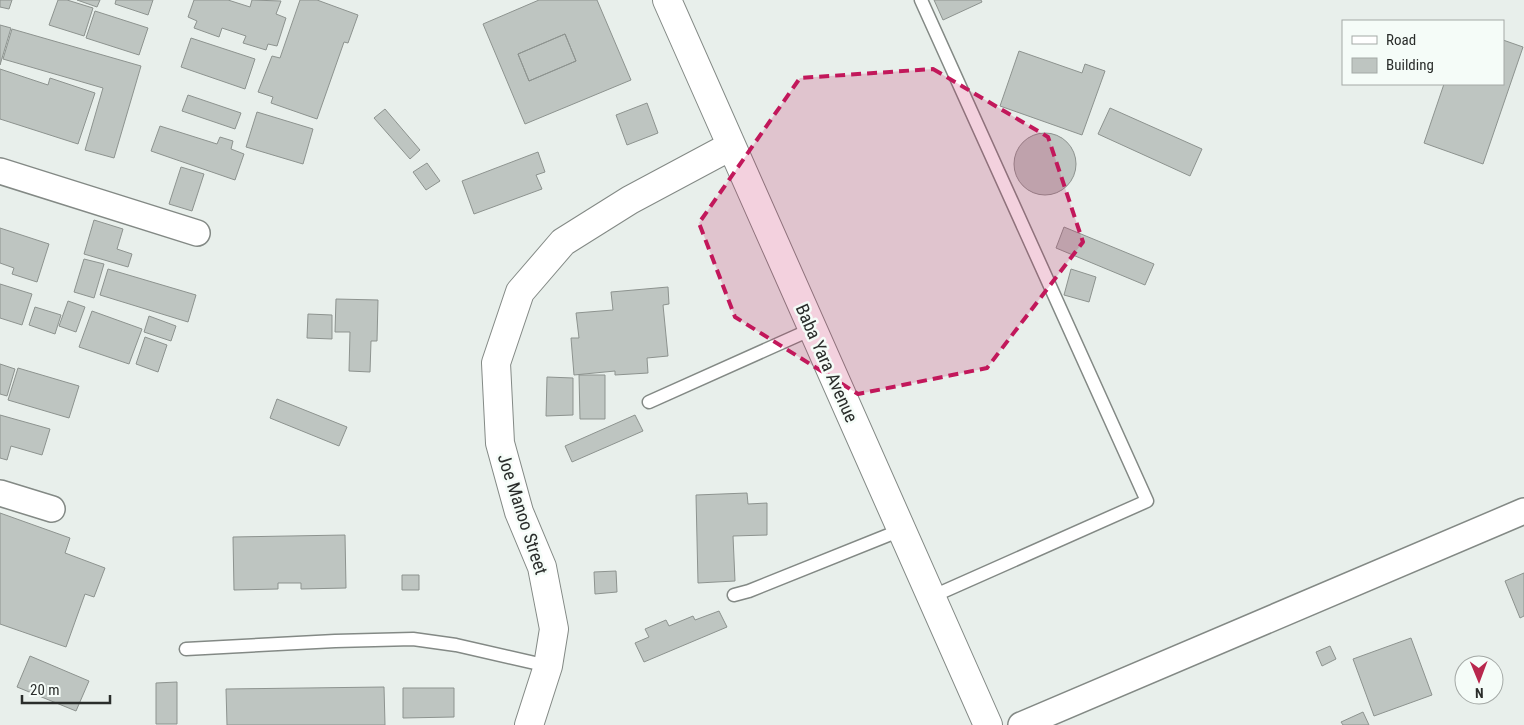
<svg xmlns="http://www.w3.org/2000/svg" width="1524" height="725" viewBox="0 0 1524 725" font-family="'Roboto Condensed',sans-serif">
  <rect width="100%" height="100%" fill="#e8efeb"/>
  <path fill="#bec5c1" stroke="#8d938f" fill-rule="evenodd" d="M 0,0 L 12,0 L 9,9 L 0,7 Z
    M 58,0 L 67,0 L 93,8 L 84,36 L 49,25 Z
    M 77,0 L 100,0 L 97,7 Z
    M 116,0 L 153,0 L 148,15 L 115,4 Z
    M 194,0 L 228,0 L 250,7 L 252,0 L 281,1 L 276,14 L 286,18 L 277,46 L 268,44 L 266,50 L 243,43 L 246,36 L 222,28 L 219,37 L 194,28 L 197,21 L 188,17 Z
    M 300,0 L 317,0 L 358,15 L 348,43 L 344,42 L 317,119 L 271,103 L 273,97 L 258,92 L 272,56 L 280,58 Z
    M 539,0 L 597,0 L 631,80 L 525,124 L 483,24 ZM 565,34 L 576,61 L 529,81 L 518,54 Z
    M 934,0 L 981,0 L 982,2 L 943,20 Z
    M 95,11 L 148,28 L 139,55 L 86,38 Z
    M 0,25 L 11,28 L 0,65 Z
    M 12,29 L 141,66 L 114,158 L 85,150 L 103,88 L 3,59 Z
    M 565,34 L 576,61 L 529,81 L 518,54 Z
    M 191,38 L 255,59 L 245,89 L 181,67 Z
    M 1503,40 L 1523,47 L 1483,164 L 1424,143 L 1444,84 L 1503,84 Z
    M 1019,51 L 1082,73 L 1085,64 L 1105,71 L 1082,135 L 1000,106 Z
    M 0,69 L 48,85 L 50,78 L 95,93 L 78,144 L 0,119 Z
    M 188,95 L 241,113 L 235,129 L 182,111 Z
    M 647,103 L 658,133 L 627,145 L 616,115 Z
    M 1110,108 L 1202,149 L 1190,176 L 1098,134 Z
    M 385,109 L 420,150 L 410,159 L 374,118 Z
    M 257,112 L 313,129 L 303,164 L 246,147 Z
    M 160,126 L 217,144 L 220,137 L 233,141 L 231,149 L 244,154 L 235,180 L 151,151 Z
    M1014 164a31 31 0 1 1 62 0a31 31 0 1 1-62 0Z
    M 538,152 L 545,172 L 536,175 L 542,189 L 474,214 L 462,181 Z
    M 427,163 L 440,181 L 426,190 L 413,172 Z
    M 181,167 L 204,174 L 192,211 L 169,204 Z
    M 94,220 L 123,229 L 117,249 L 132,254 L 128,267 L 84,254 Z
    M 1064,227 L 1154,264 L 1145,285 L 1056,248 Z
    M 0,228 L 49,244 L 37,282 L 12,274 L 14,268 L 0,263 Z
    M 84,259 L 104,264 L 94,298 L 74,292 Z
    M 108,269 L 196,295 L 188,322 L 100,295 Z
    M 1071,269 L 1096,277 L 1089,302 L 1064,295 Z
    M 0,284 L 32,294 L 22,325 L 0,318 Z
    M 668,287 L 669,304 L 663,305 L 668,356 L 647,358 L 648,373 L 615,375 L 615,371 L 574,375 L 571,338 L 579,338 L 576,313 L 613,310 L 611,292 Z
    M 336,299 L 378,300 L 377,341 L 371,341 L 370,372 L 349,371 L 350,332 L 335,332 Z
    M 68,301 L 85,307 L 76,332 L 59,326 Z
    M 35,307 L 61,315 L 55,334 L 29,325 Z
    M 92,311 L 142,329 L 129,364 L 79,347 Z
    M 308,314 L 332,315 L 332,339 L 307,338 Z
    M 149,316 L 176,326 L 171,341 L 144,332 Z
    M 145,337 L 167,345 L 158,372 L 136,364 Z
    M 0,364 L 15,369 L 7,396 L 0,394 Z
    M 18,368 L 79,386 L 69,418 L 8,400 Z
    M 579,375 L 605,375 L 605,419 L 580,419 Z
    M 547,377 L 573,378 L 573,415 L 546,416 Z
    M 277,399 L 347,427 L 339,446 L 270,418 Z
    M 0,415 L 50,429 L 42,455 L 11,446 L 7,460 L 0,458 Z
    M 635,415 L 643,431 L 572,462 L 565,446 Z
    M 747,493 L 748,504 L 767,503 L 767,535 L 733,536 L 735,581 L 698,583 L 696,495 Z
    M 0,513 L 70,538 L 65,553 L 105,568 L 94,597 L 85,594 L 66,647 L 0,624 Z
    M 345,535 L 346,588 L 301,589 L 301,583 L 278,583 L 278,589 L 234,590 L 233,537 Z
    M 616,571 L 617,592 L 595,594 L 594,572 Z
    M 1524,573 L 1524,616 L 1520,618 L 1505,581 Z
    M 402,575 L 419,575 L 419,590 L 402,590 Z
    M 719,611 L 727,627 L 644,662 L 635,643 L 649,637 L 645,629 L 666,620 L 669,626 L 693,616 L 695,620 Z
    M 1411,638 L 1432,695 L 1374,716 L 1353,659 Z
    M 1330,646 L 1336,659 L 1322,666 L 1316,652 Z
    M 30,656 L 89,681 L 76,711 L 17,687 Z
    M 177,682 L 177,724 L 156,724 L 156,683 Z
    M 384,687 L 385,725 L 227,725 L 226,689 Z
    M 403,688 L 454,688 L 454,717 L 403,718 Z
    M 1363,712 L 1369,725 L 1343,725 L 1341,722 Z"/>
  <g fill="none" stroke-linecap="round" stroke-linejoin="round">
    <g stroke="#838985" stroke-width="15">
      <path id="lane" d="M 921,0 L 1147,501 L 931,597
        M 649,402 L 812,329
        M 734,595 L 749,591 L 901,530
        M 186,649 L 335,641 L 413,639 L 456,645 L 548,666"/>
    </g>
    <g stroke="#838985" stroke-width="28">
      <path id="street" d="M 0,171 L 197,233
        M 0,493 L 52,509
        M 1021,725 L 1524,511"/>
    </g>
    <g stroke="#838985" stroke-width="30">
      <path id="secondary" d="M 667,0 L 988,725
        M 529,725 L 548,666 L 554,629 L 542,567 L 519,512 L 500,443 L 496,363 L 520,292 L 563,242 L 630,200 L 731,146"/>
    </g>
    <use href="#lane" stroke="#fff" stroke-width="12"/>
    <use href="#street" stroke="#fff" stroke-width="25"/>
    <use href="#secondary" stroke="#fff" stroke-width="28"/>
  </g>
  <path fill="#c2185b" fill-opacity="0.2" stroke="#c2185b" stroke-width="4" stroke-dasharray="10 6" stroke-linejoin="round" d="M 933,69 L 1048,137 L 1083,242 L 987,368 L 858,394 L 735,317 L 699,223 L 800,78 Z"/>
  <g text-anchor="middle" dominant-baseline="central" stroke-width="5" stroke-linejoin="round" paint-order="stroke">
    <g font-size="18" fill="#2a2d2b" stroke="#f5fcf8">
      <text transform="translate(827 363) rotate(66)">Baba Yara Avenue</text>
      <text transform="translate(523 514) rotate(72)">Joe Manoo Street</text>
    </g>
  </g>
  <rect x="1342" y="20" width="162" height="65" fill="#f5fcf8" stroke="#a4a9a6"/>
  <rect x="1352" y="36" width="25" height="8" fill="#ffffff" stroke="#a4a9a6"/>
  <text x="1386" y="45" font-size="15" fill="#2a2d2b">Road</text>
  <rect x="1352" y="58" width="25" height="15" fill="#bec5c1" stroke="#a4a9a6"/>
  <text x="1386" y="70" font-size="15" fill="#2a2d2b">Building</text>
  <g transform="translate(1479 680) rotate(179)"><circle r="24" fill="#f5fcf8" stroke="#a4a9a6"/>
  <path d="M0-4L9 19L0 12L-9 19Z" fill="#b8274d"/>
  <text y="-8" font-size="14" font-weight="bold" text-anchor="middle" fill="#2a2d2b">N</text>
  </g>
  <path d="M22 695v8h88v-8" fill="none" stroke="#2a2d2b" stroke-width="2.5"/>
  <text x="30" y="695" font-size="15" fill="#2a2d2b" stroke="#f5fcf8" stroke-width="4" paint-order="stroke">20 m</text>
</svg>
